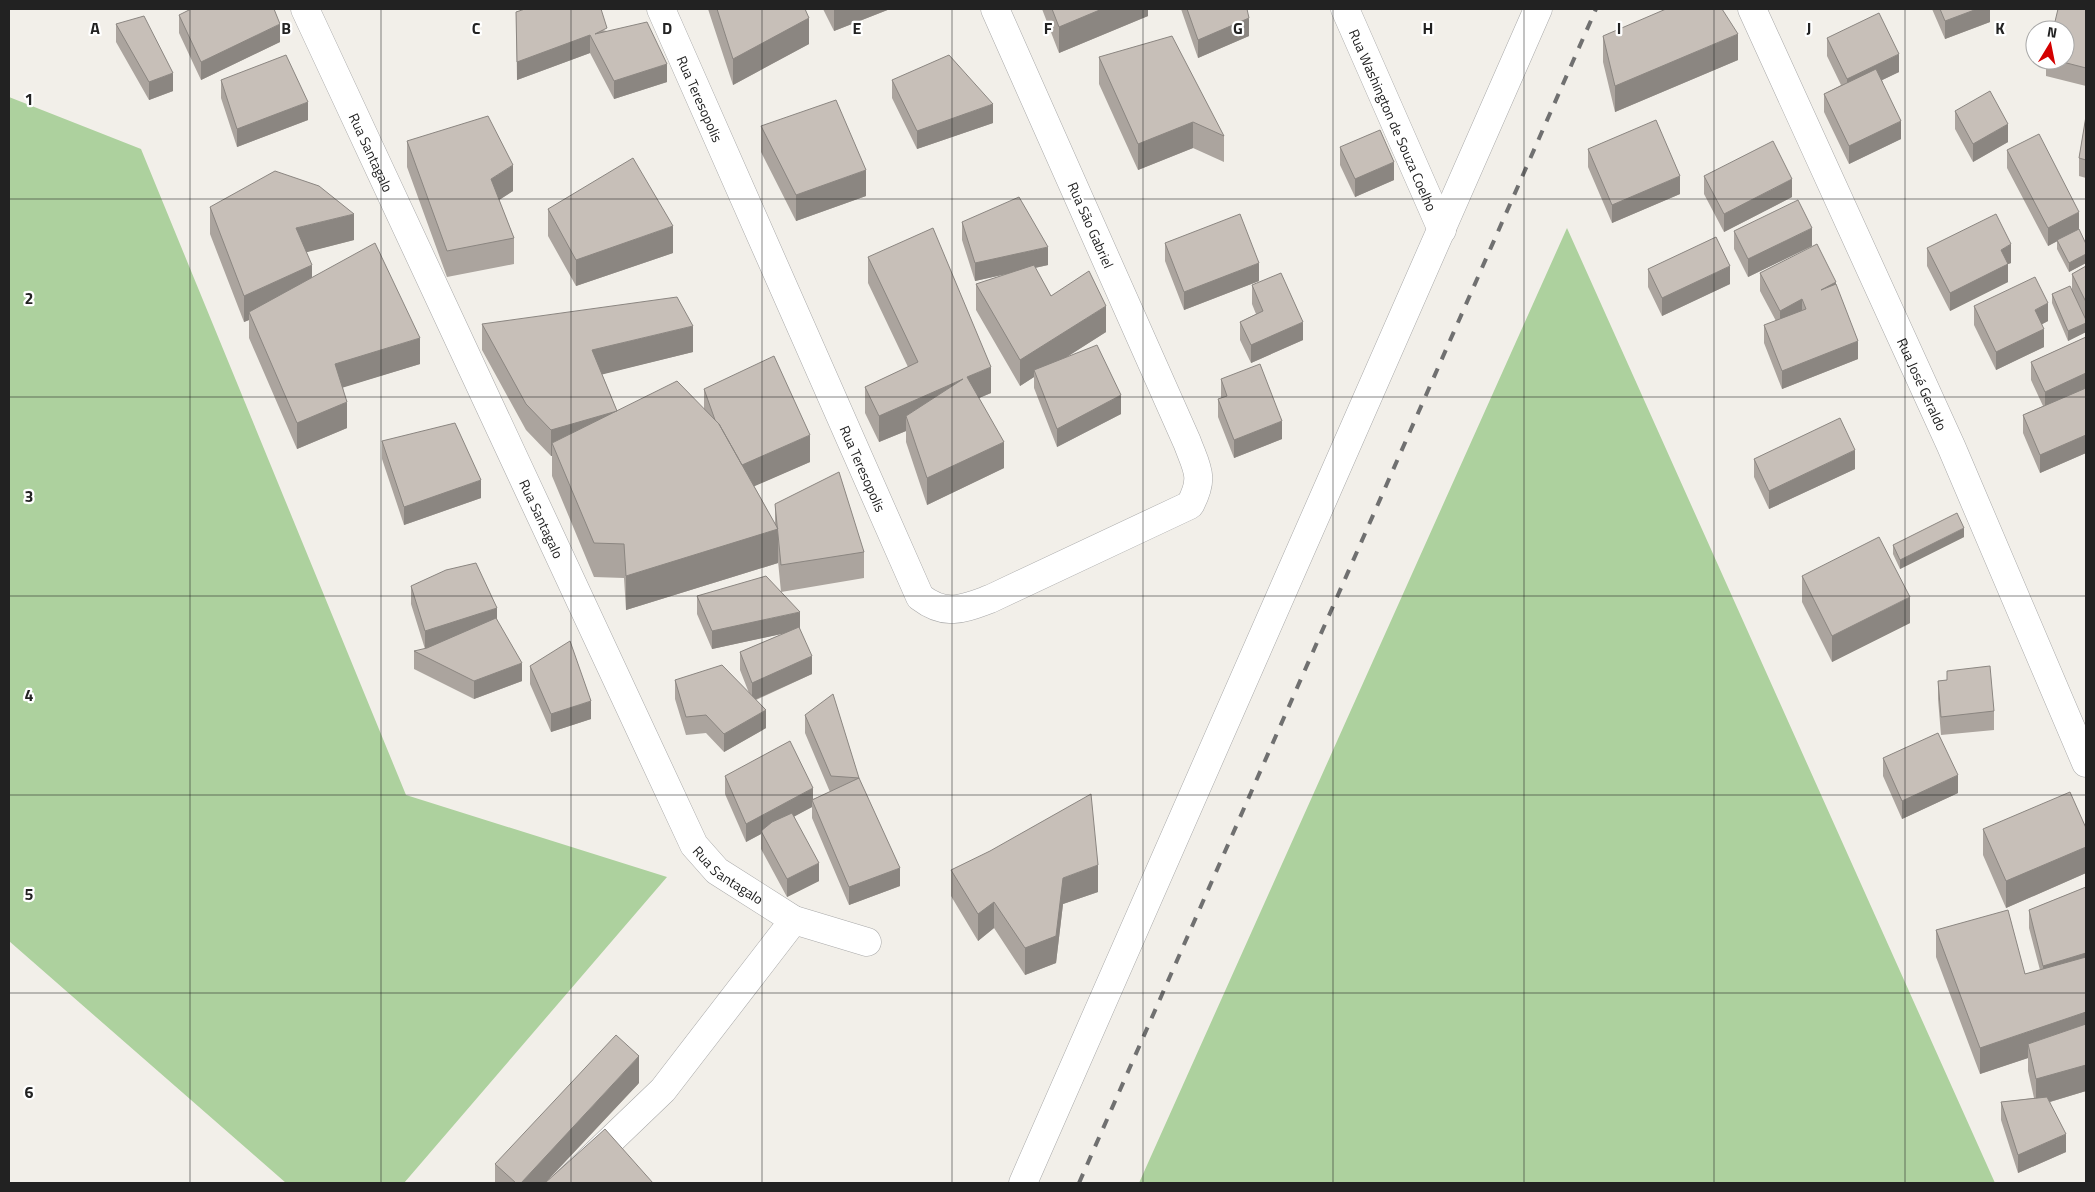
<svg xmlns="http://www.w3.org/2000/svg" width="2095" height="1192" viewBox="0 0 2095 1192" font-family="'Titillium Web',sans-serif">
  <rect width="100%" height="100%" fill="#f2efe9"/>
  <path fill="#add19e" d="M 9,97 L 141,149 L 406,795 L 667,877 L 404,1183 L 286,1183 L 9,941 Z
    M 1567,228 L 1995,1183 L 1139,1183 Z"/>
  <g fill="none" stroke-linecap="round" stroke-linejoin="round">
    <g stroke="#a9a9a9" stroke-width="29">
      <g id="street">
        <path id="s1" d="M 305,9 L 694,845 L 717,871 L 794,920 L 867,942"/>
        <path id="s2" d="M 661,9 L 920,597 C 946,617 962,609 990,599 L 1190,505 C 1205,477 1197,469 1187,442 L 995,9"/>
        <path id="s3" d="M 1345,9 L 1442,230"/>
        <path id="s4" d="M 1752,9 L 1951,446 L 2086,763"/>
        <path d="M 566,1183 L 663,1090 L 794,920"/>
        <path d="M 1023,1183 L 1538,9"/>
      </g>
    </g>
    <use href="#street" stroke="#fff" stroke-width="28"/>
    <path stroke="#707070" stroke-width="4" stroke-dasharray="10 10" stroke-linecap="butt" d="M 1079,1183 L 1596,9"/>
  </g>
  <path fill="#aba49e" d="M 708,9 L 805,9 L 809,44 L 733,85 Z
    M 823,9 L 890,9 L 834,31 Z
    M 1042,9 L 1148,9 L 1148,16 L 1059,53 Z
    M 1181,9 L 1247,9 L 1249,36 L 1198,58 Z
    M 1932,9 L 1990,9 L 1990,22 L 1945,39 Z
    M 2086,9 L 2086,86 L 2046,76 L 2046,60 L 2065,60 Z
    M 516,12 L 607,31 L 667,82 L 614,99 L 590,53 L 517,80 Z
    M 179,15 L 280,42 L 201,80 L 179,33 Z
    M 116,24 L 173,91 L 149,100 L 116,42 Z
    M 1603,36 L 1738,60 L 1615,112 L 1603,62 Z
    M 1827,38 L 1899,72 L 1882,80 L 1901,139 L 1849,164 L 1824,112 L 1824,94 L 1841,85 L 1827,56 Z
    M 1099,57 L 1224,136 L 1224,162 L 1193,148 L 1138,170 L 1099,84 Z
    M 221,80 L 308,120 L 237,147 L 221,98 Z
    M 892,80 L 993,123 L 917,149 L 892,98 Z
    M 1955,111 L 2008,142 L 1973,162 L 1955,129 Z
    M 2086,116 L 2086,178 L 2079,176 L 2079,158 Z
    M 761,126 L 866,196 L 796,221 L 761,152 Z
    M 407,141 L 513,191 L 499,200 L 514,238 L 514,264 L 447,277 L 407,167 Z
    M 1340,147 L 1394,180 L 1355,197 L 1340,165 Z
    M 1588,149 L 1680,194 L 1612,223 L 1588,167 Z
    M 2007,150 L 2086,244 L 2086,263 L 2069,272 L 2057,249 L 2057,241 L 2048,246 L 2007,168 Z
    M 1704,176 L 1792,197 L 1724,232 L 1704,194 Z
    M 210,207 L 354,240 L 306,252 L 312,278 L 420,364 L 343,387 L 347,428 L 297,449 L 249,338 L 249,320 L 244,322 L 210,234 Z
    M 548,209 L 673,253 L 576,286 L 548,236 Z
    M 962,222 L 1048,265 L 1035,268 L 1051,296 L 1106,332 L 1065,358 L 1121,414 L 1057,447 L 1034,388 L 1034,377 L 1020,386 L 976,310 L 976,284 L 1010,273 L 975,281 L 962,240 Z
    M 1734,231 L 1812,246 L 1748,277 L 1734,249 Z
    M 1165,243 L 1259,281 L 1184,310 L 1165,261 Z
    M 1927,248 L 2011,263 L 2008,264 L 2008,282 L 1950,311 L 1927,266 Z
    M 868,257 L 991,393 L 979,398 L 1004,468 L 927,505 L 906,442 L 906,431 L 879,442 L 865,413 L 865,387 L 908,367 L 868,283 Z
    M 2086,266 L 2086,332 L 2068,341 L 2052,303 L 2052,294 L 2072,289 L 2072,274 Z
    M 1648,269 L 1730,284 L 1662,316 L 1648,287 Z
    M 1760,273 L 1836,286 L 1858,359 L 1782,389 L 1764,343 L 1764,325 L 1776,321 L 1760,291 Z
    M 1252,285 L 1303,340 L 1251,363 L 1240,340 L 1240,322 L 1256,314 L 1252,304 Z
    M 1974,306 L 2048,321 L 2042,324 L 2044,347 L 1996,370 L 1974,325 Z
    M 482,324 L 693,352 L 602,374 L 617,411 L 704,409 L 704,389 L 810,462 L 754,486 L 775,524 L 775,504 L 864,552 L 864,578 L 781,592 L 778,561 L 778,563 L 626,610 L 624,578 L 594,577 L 552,476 L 552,456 L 551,456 L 526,430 L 482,350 Z
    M 2086,337 L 2086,453 L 2040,473 L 2023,433 L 2023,415 L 2043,406 L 2031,380 L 2031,362 Z
    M 1221,379 L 1282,439 L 1234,458 L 1218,417 L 1218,399 L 1221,398 Z
    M 382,441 L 481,498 L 404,525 L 382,459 Z
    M 1754,459 L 1855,469 L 1769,509 L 1754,477 Z
    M 1964,537 L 1900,569 L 1893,554 L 1893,545 Z
    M 1802,576 L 1910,623 L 1832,662 L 1802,602 Z
    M 411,586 L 497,619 L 522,681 L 474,699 L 414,669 L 414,651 L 425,649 L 411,604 Z
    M 697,596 L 800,630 L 812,674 L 756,700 L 766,728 L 724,752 L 706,733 L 686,735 L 675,699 L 675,680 L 749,693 L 740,670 L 740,652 L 785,633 L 712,649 L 697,614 Z
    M 530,666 L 591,719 L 551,732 L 530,684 Z
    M 1947,671 L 1994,711 L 1994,730 L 1941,735 L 1938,699 L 1938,681 L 1947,680 Z
    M 805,715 L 859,778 L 900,886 L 849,905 L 812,818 L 812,807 L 794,816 L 819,881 L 787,897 L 761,849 L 761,834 L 746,842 L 725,794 L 725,776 L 813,799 L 830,792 L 805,733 Z
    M 1883,758 L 1958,793 L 1902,819 L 1883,776 Z
    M 2086,828 L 2086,873 L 2006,908 L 1983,855 L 1983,829 Z
    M 951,870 L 1098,892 L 1063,904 L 1056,963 L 1025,975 L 994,928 L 978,941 L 951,896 Z
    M 2086,887 L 2086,1091 L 2050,1102 L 2066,1152 L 2018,1173 L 2001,1120 L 2001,1102 L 2034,1098 L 2028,1071 L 2028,1058 L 1980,1074 L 1936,957 L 1936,930 L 2025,974 L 2040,970 L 2029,928 L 2029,910 Z
    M 639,1083 L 550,1178 L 653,1183 L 495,1183 L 495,1164 Z"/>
  <path fill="#8b8681" d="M 834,9 L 890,9 L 834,31 Z
    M 1102,9 L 1148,9 L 1148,16 L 1059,53 L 1059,27 Z
    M 1977,9 L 1990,9 L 1990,22 L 1945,39 L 1945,21 Z
    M 809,18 L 809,44 L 733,85 L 733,59 Z
    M 1249,18 L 1249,36 L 1198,58 L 1198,40 Z
    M 280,24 L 280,42 L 201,80 L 201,62 Z
    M 1738,34 L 1738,60 L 1615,112 L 1615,86 Z
    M 590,35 L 590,53 L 517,80 L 517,62 Z
    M 1899,54 L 1899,72 L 1847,97 L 1847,79 Z
    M 667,64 L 667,82 L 614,99 L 614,81 Z
    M 173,73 L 173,91 L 149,100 L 149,82 Z
    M 308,102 L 308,120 L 237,147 L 237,129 Z
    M 993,104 L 993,123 L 917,149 L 917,131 Z
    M 1901,121 L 1901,139 L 1849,164 L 1849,146 Z
    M 1193,122 L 1193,148 L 1138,170 L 1138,144 Z
    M 2008,124 L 2008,142 L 1973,162 L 1973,144 Z
    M 1394,162 L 1394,180 L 1355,197 L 1355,179 Z
    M 513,165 L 513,191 L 491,205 L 491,179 Z
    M 866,170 L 866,196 L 796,221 L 796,195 Z
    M 1680,176 L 1680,194 L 1612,223 L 1612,205 Z
    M 1792,179 L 1792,197 L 1724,232 L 1724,214 Z
    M 2079,212 L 2079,230 L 2048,246 L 2048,228 Z
    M 354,214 L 354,240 L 296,255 L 296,228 Z
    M 673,226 L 673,253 L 576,286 L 576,260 Z
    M 1812,228 L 1812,246 L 1748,277 L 1748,259 Z
    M 2011,244 L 2011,263 L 2008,264 L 2008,282 L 1950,311 L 1950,293 L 2001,250 Z
    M 1048,247 L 1048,265 L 975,281 L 975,263 Z
    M 2086,254 L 2086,263 L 2069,272 L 2069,263 Z
    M 1259,263 L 1259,281 L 1184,310 L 1184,292 Z
    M 312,265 L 312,292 L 249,312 L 249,320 L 244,322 L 244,296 Z
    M 1730,266 L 1730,284 L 1662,316 L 1662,298 Z
    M 1836,282 L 1836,300 L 1821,290 Z
    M 1802,299 L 1802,317 L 1780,329 L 1780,311 Z
    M 2048,303 L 2048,321 L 2035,328 L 2035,310 Z
    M 1106,306 L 1106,332 L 1037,376 L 1034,370 L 1034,377 L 1020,386 L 1020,360 Z
    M 1303,322 L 1303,340 L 1251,363 L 1251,345 Z
    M 2086,323 L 2086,332 L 2068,341 L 2068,331 Z
    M 693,326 L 693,352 L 592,377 L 592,350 Z
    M 2044,329 L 2044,347 L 1996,370 L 1996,352 Z
    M 420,338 L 420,364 L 335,390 L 335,364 Z
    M 1858,341 L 1858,359 L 1782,389 L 1782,371 Z
    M 991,367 L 991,393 L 967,403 L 967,377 Z
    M 2086,373 L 2086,391 L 2045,410 L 2045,392 Z
    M 963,379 L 906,416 L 906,431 L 879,442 L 879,416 Z
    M 1121,395 L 1121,414 L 1057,447 L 1057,429 Z
    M 347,402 L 347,428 L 297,449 L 297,423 Z
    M 617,411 L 552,443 L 552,456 L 551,456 L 551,430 Z
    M 1282,421 L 1282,439 L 1234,458 L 1234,440 Z
    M 810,435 L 810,462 L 739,493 L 739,466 Z
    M 2086,435 L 2086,453 L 2040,473 L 2040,455 Z
    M 1004,442 L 1004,468 L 927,505 L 927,478 Z
    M 1855,450 L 1855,469 L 1769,509 L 1769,491 Z
    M 481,480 L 481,498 L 404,525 L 404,507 Z
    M 1964,528 L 1964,537 L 1900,569 L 1900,560 Z
    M 778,529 L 778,563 L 626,610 L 626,576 Z
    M 1910,597 L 1910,623 L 1832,662 L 1832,636 Z
    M 497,608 L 497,626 L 425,649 L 425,631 Z
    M 800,612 L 800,630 L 712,649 L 712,631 Z
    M 812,656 L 812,674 L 752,701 L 752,683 Z
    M 522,663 L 522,681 L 474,699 L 474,681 Z
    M 591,701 L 591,719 L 551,732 L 551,714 Z
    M 766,710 L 766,728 L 724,752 L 724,734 Z
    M 1958,775 L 1958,793 L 1902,819 L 1902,801 Z
    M 813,788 L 813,802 L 812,800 L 812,807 L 762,834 L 761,831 L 761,834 L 746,842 L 746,824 Z
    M 2086,847 L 2086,873 L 2006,908 L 2006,881 Z
    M 819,863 L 819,881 L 787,897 L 787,879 Z
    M 1098,865 L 1098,892 L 1063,904 L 1056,963 L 1025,975 L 1025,948 L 1063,878 Z
    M 900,868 L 900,886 L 849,905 L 849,887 Z
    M 994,902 L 994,928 L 978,941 L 978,914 Z
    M 2086,953 L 2086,971 L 2043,984 L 2043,966 Z
    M 2086,1012 L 2086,1038 L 2028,1044 L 2028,1058 L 1980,1074 L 1980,1048 Z
    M 639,1056 L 639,1083 L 545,1183 L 521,1183 Z
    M 2086,1065 L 2086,1091 L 2036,1106 L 2036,1079 Z
    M 2066,1134 L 2066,1152 L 2018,1173 L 2018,1155 Z"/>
  <path fill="#c7bfb8" stroke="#8b8681" d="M 191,9 L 274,9 L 280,24 L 201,62 L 179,15 Z
    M 525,9 L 601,9 L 607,28 L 595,34 L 647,22 L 667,64 L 614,81 L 590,35 L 517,62 L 516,12 Z
    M 717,9 L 805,9 L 809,18 L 733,59 Z
    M 1052,9 L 1102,9 L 1059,27 Z
    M 1187,9 L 1247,9 L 1249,18 L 1198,40 Z
    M 1666,9 L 1722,9 L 1738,34 L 1615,86 L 1603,36 Z
    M 1940,9 L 1977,9 L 1945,21 Z
    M 2058,9 L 2086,9 L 2086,68 L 2055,60 L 2065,60 L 2065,30 L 2053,30 Z
    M 1879,13 L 1899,54 L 1847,79 L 1827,38 Z
    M 144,16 L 173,73 L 149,82 L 116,24 Z
    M 1172,36 L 1224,136 L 1193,122 L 1138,144 L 1099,57 Z
    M 286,55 L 308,102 L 237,129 L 221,80 Z
    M 949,55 L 993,104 L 917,131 L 892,80 Z
    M 1876,69 L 1901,121 L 1849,146 L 1824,94 Z
    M 1990,91 L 2008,124 L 1973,144 L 1955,111 Z
    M 836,100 L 866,170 L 796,195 L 761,126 Z
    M 488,116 L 513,165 L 491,179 L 514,238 L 447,251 L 407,141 Z
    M 2086,116 L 2086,160 L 2079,158 Z
    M 1656,120 L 1680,176 L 1612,205 L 1588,149 Z
    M 1380,130 L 1394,162 L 1355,179 L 1340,147 Z
    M 2039,134 L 2079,212 L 2048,228 L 2007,150 Z
    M 1773,141 L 1792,179 L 1724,214 L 1704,176 Z
    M 633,158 L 673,226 L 576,260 L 548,209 Z
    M 275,171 L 319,186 L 354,214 L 296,228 L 312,265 L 244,296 L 210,207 Z
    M 1019,197 L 1048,247 L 975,263 L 962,222 Z
    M 1798,200 L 1812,228 L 1748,259 L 1734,231 Z
    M 1240,214 L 1259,263 L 1184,292 L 1165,243 Z
    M 1996,214 L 2011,244 L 2001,250 L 2008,264 L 1950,293 L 1927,248 Z
    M 933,228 L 991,367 L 967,377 L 1004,442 L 927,478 L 906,416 L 963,379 L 879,416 L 865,387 L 918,362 L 868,257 Z
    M 2079,229 L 2086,244 L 2086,254 L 2069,263 L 2057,240 Z
    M 1716,237 L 1730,266 L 1662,298 L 1648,269 Z
    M 375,243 L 420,338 L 335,364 L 347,402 L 297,423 L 249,312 Z
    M 1817,244 L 1836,282 L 1821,290 L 1836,284 L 1858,341 L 1782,371 L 1764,325 L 1806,309 L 1802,299 L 1780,311 L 1760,273 Z
    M 1034,265 L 1051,296 L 1089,271 L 1106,306 L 1020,360 L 976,284 Z
    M 2086,266 L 2086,302 L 2072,274 Z
    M 1281,273 L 1303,322 L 1251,345 L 1240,322 L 1263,311 L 1252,285 Z
    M 2035,277 L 2048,303 L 2035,310 L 2044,329 L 1996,352 L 1974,306 Z
    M 2070,286 L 2086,320 L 2086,323 L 2068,331 L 2052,294 Z
    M 677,297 L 693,326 L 592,350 L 617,411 L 551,430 L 526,404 L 482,324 Z
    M 2086,337 L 2086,373 L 2045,392 L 2031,362 Z
    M 1097,345 L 1121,395 L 1057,429 L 1034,370 Z
    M 774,356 L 810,435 L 742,465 L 719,424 L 715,420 L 704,389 Z
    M 1260,364 L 1282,421 L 1234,440 L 1218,399 L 1227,396 L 1221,379 Z
    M 677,381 L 719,424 L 778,529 L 626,576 L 624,544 L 594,543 L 552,443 Z
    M 2086,388 L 2086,435 L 2040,455 L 2023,415 Z
    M 1840,418 L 1855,450 L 1769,491 L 1754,459 Z
    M 455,423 L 481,480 L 404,507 L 382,441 Z
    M 839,472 L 864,552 L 781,565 L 775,504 Z
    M 1957,513 L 1964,528 L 1900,560 L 1893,545 Z
    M 1879,537 L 1910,597 L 1832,636 L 1802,576 Z
    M 476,563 L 497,608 L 425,631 L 411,586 L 446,570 Z
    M 766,576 L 800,612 L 712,631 L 697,596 Z
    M 496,618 L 522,663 L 474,681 L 414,651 L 427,648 Z
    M 799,627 L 812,656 L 752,683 L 740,652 Z
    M 570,641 L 591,701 L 551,714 L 530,666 Z
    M 722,665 L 766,710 L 724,734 L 706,715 L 686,717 L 675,680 Z
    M 1990,666 L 1994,711 L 1941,717 L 1938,681 L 1947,680 L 1947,671 Z
    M 833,694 L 859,778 L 900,868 L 849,887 L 812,800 L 859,778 L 831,776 L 805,715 Z
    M 1938,733 L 1958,775 L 1902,801 L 1883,758 Z
    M 790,741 L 813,788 L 746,824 L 725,776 Z
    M 2070,792 L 2086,828 L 2086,847 L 2006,881 L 1983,829 Z
    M 1091,794 L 1098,865 L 1063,878 L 1056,936 L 1025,948 L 994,902 L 978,914 L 951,870 L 990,851 Z
    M 792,813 L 819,863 L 787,879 L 761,831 L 772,822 Z
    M 2086,887 L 2086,953 L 2043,966 L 2029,910 Z
    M 2008,910 L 2025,974 L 2086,957 L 2086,1012 L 1980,1048 L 1936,930 Z
    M 2086,1024 L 2086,1065 L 2036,1079 L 2028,1044 Z
    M 616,1035 L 639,1056 L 521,1183 L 516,1183 L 495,1164 Z
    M 2047,1097 L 2066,1134 L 2018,1155 L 2001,1102 Z
    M 605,1129 L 653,1183 L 545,1183 Z"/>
  <path fill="none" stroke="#222" stroke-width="1" stroke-opacity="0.55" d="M 190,9 L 190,1183M 381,9 L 381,1183M 571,9 L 571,1183M 762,9 L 762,1183M 952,9 L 952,1183M 1143,9 L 1143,1183M 1333,9 L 1333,1183M 1524,9 L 1524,1183M 1714,9 L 1714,1183M 1905,9 L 1905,1183M 9,199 L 2086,199M 9,397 L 2086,397M 9,596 L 2086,596M 9,795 L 2086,795M 9,993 L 2086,993"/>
  <g text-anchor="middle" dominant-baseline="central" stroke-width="4.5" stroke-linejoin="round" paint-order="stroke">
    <g font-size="14" fill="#222" stroke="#fff">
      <text stroke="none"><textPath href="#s2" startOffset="98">Rua Teresopolis</textPath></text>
      <text stroke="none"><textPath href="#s3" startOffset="121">Rua Washington de Souza Coelho</textPath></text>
      <text stroke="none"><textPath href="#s1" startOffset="158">Rua Santagalo</textPath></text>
      <text transform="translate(1091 225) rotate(66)">Rua São Gabriel</text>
      <text stroke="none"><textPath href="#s4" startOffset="412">Rua José Geraldo</textPath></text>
      <text stroke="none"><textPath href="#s2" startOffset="502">Rua Teresopolis</textPath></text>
      <text stroke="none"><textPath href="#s1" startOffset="562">Rua Santagalo</textPath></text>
      <text stroke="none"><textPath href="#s1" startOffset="968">Rua Santagalo</textPath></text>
    </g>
  </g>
  <g font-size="16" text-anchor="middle" font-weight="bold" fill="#222" stroke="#fff" stroke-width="4.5" stroke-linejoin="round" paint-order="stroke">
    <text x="95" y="34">A</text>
    <text x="286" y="34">B</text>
    <text x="476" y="34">C</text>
    <text x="667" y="34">D</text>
    <text x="857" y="34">E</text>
    <text x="1048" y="34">F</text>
    <text x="1238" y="34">G</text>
    <text x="1428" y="34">H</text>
    <text x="1619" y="34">I</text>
    <text x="1809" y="34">J</text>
    <text x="2000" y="34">K</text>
    <text x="29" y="105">1</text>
    <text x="29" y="304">2</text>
    <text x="29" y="502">3</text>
    <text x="29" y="701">4</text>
    <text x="29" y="900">5</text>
    <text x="29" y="1098">6</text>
  </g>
  <rect width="2095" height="1192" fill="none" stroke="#222222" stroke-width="20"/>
  <g transform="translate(2050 45) rotate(10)"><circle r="24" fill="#ffffff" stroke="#a7a7a7"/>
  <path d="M0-4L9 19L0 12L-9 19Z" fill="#d40000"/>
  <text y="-8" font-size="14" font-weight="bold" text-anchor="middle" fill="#222222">N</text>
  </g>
</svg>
